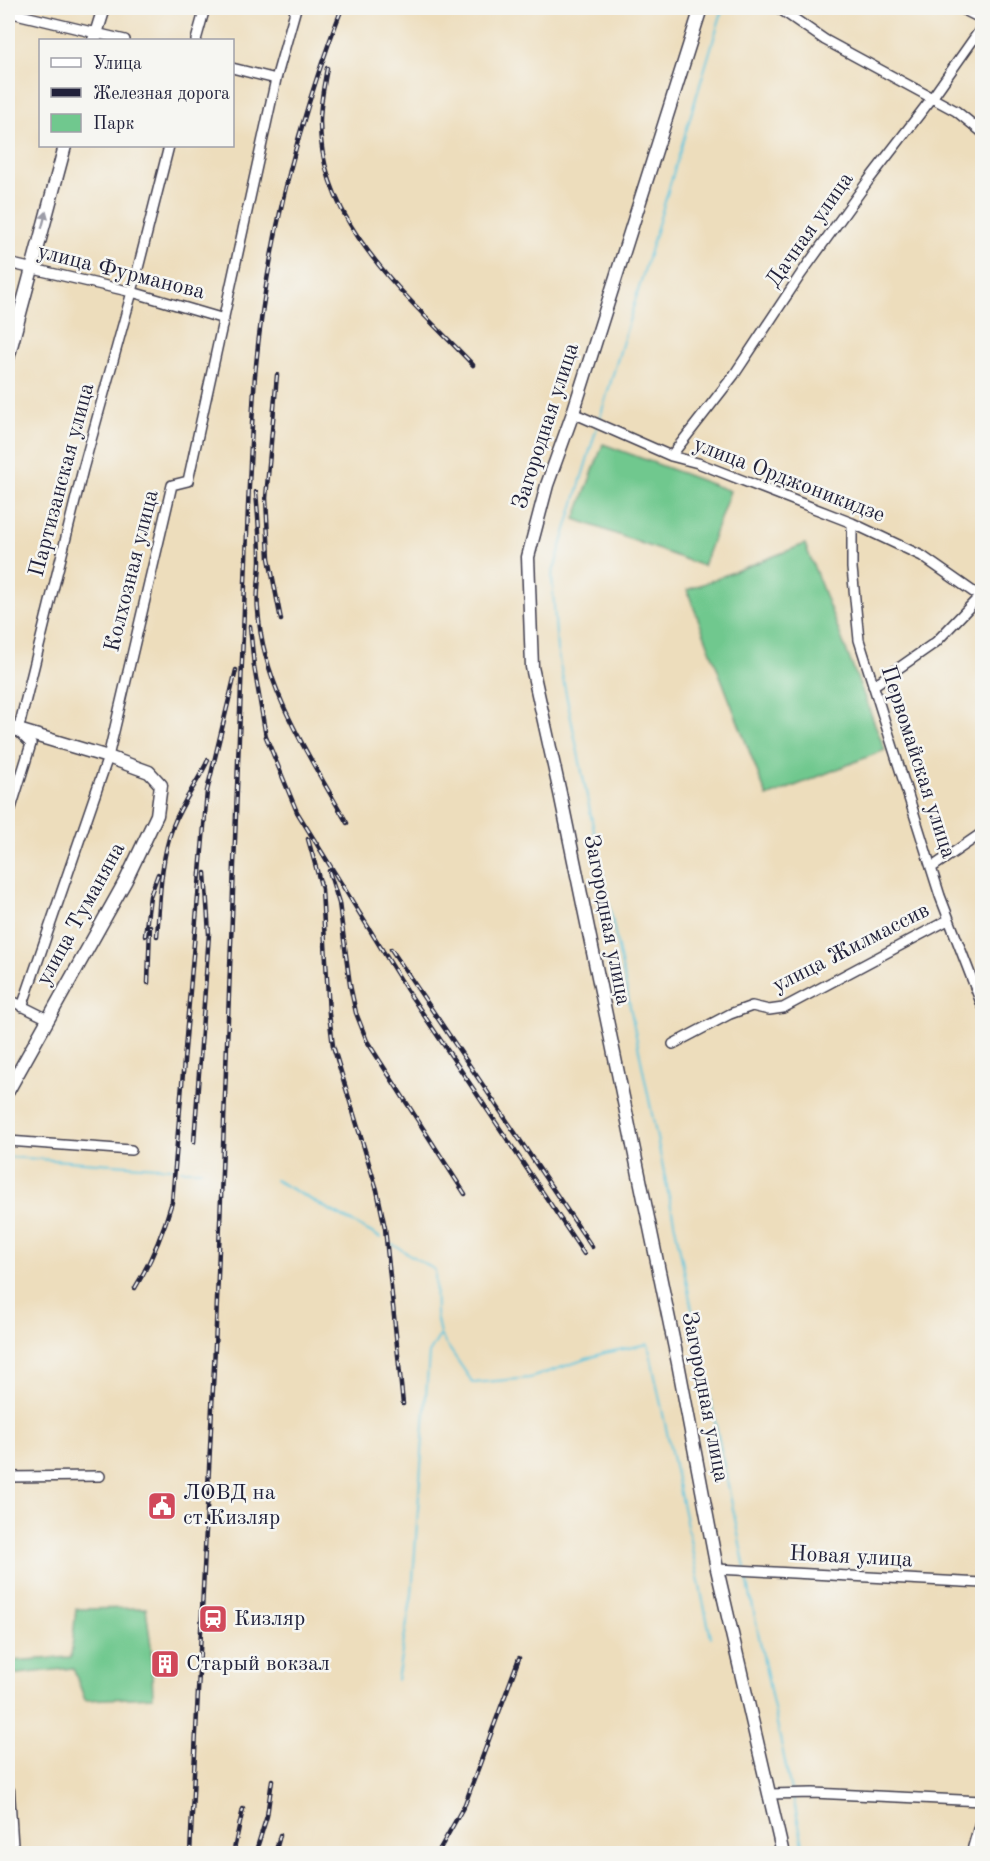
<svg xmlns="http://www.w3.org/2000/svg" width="990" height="1861" viewBox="0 0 990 1861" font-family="'Old Standard TT',serif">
  <rect width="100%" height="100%" fill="#f6f6f2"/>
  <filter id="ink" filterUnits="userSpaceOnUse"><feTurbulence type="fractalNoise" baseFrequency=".0167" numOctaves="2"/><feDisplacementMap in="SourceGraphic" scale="12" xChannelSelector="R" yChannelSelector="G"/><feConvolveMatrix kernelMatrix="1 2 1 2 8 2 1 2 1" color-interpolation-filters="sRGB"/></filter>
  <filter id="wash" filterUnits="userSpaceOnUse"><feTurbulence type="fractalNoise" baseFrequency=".008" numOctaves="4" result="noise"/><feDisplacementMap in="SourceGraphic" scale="24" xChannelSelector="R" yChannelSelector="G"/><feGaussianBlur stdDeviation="1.35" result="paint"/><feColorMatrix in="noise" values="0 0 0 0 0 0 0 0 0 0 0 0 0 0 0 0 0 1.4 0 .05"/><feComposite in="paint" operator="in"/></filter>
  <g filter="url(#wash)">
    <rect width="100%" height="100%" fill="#edddbc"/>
    <path fill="#70c88e" stroke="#497564" stroke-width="1.5" d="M 603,444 L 730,491 L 703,566 L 575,519 Z
      M 805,544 L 885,750 L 767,797 L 687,590 Z
      M 146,1608 L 151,1646 L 153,1697 L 85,1700 L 73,1668 L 10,1675 L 10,1661 L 71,1657 L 76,1609 Z"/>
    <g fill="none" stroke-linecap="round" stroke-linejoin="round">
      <path stroke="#5fc4dc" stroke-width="2" d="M 599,421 L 723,8
        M 597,427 L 552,576 L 557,650 L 745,1568
        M 8,1157 L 172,1168
        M 181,1170 L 201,1170
        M 275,1180 L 381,1238
        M 392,1244 L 435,1270 L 436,1314 L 440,1335 L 473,1383 L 530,1378 L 604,1353 L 648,1344 L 711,1638
        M 746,1574 L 791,1791
        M 397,1680 L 412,1594 L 429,1353 L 440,1335
        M 793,1797 L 805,1854"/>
    </g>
  </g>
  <g filter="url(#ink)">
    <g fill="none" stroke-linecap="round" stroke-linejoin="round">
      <g stroke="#403e4e" stroke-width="12">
        <path id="street" d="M 960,8 L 982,19
          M 780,9 L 825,40 L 956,111 L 982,132
          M 8,12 L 125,40
          M 196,40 L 205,8
          M 232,68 L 276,79
          M 8,263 L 132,292 L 224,319
          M 573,413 L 671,456 L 698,463 L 852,523 L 922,556 L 982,598
          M 671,456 L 734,375 L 801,274 L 868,181 L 932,98 L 982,27
          M 852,523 L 852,568 L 859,640 L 940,896 L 982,1005
          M 873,686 L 936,642 L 980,596
          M 8,818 L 31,744 L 18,731 L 83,469 L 132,292 L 169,146
          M 931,868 L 982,833
          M 8,999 L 48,1019
          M 22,1007 L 108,757 L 172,485 L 188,481 L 276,79 L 296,8
          M 673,1044 L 730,1014 L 752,1006 L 769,1010 L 783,1008 L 948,920
          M 8,1141 L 131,1150
          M 8,1477 L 100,1476
          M 717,1569 L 982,1583
          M 769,1794 L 813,1793 L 982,1801
          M 971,1854 L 982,1815"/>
      </g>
      <g stroke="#403e4e" stroke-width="15">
        <path id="secondary" d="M 701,8 L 573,413 L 547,485 L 528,557 L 532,667 L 560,793 L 678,1363 L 717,1569 L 783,1854
          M 94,40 L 104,8
          M 8,358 L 65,146
          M 8,727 L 108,757 L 149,772 L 161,785 L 157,815 L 126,880 L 8,1091
          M 8,1791 L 12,1854"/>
      </g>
      <use href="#street" stroke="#fff" stroke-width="9"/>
      <use href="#secondary" stroke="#fff" stroke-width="12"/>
      <g stroke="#22223b" stroke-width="4.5">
        <path id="rail" d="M 327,68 C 324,85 320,104 320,122 C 320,226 408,296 473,365
          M 277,375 L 266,498 L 269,558 L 281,620
          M 256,492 C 258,515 260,537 260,560 C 260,577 256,594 258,610 C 263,688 310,757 347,823
          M 250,626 L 254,666 L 266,737 L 297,812 L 407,990 L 584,1254
          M 308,839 L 322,889 L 329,1014 L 333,1046 L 377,1190 L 385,1228 L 403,1404
          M 329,871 L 339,903 L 350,985 L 356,1013 L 367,1041 L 465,1194
          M 145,936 L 150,896 L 158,874
          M 157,936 C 160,899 160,861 173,826 C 182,802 198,782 208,760
          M 391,949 L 592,1247
          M 148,983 L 150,926
          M 194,1142 L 209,934 L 205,873
          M 135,1288 C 152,1260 163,1233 172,1202 L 207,791 L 236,670
          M 190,1854 L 216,1326 L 248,507 C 250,463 252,418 255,375 C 266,250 297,124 342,8
          M 233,1854 L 243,1809
          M 255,1854 L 267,1816 L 272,1780
          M 275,1854 L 280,1835
          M 437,1854 L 465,1804 L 519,1658"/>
      </g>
      <use href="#rail" stroke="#f6f6f2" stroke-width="2" stroke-dasharray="7" stroke-linecap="butt"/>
    </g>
    <defs><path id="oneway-solid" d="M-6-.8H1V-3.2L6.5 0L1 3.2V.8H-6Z" transform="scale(1.5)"/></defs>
    <use fill="#9c9ca7" href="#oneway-solid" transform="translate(44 220) rotate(-75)"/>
  </g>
  <defs>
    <g id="civic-square" transform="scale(1.5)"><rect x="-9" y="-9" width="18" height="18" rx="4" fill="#d1495b" stroke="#f6f6f2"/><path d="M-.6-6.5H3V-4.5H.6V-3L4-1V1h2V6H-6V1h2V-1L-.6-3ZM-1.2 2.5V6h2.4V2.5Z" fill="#fff"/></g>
    <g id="station-square" transform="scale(1.5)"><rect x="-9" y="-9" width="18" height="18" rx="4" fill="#d1495b" stroke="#f6f6f2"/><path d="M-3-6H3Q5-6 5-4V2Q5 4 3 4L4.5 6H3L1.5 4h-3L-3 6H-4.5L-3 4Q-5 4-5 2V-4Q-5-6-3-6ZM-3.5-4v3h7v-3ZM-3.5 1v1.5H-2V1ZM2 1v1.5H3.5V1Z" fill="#fff"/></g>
    <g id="building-square" transform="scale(1.5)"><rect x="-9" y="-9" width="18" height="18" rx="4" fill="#d1495b" stroke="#f6f6f2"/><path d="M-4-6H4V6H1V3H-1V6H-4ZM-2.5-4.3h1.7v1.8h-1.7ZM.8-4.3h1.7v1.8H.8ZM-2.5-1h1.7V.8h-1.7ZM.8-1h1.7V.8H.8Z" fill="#fff"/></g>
  </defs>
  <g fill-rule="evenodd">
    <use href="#civic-square" x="162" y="1506"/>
    <use href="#station-square" x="213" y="1619"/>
    <use href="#building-square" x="165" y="1664"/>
  </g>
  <g text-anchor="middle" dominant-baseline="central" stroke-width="5" stroke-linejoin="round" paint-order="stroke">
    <g font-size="22" fill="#22223b" stroke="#f6f6f2">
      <text transform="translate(810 230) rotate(-55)">Дачная улица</text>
      <text transform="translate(121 272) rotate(14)">улица Фурманова</text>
      <text transform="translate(546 426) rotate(-72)">Загородная улица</text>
      <text transform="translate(62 480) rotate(-75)">Партизанская улица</text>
      <text transform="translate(789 480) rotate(21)">улица Орджоникидзе</text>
      <text transform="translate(132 571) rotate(-76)">Колхозная улица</text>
      <text transform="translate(918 762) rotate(72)">Первомайская улица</text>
      <text transform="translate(81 914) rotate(-61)">улица Туманяна</text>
      <text transform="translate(607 920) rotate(79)">Загородная улица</text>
      <text transform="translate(851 948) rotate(-27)">улица Жилмассив</text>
      <text transform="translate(705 1397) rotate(79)">Загородная улица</text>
      <text transform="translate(851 1557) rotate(3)">Новая улица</text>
    </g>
    <g font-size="22" fill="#22223b" stroke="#f6f6f2" text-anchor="start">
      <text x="183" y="1493">ЛОВД на<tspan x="183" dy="25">ст.Кизляр</tspan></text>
      <text x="234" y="1619">Кизляр</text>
      <text x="186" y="1664">Старый вокзал</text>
    </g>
  </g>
  <rect width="990" height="1861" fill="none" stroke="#f6f6f2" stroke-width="30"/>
  <rect x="39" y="39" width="195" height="108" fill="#f6f6f2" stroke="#a1a1a9" stroke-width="1.5"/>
  <rect x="51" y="58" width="30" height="9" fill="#ffffff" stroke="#a1a1a9" stroke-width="1.5"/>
  <text x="93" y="69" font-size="18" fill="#22223b">Улица</text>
  <rect x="51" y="88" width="30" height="9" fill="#22223b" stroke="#a1a1a9" stroke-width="1.5"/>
  <text x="93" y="99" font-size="18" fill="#22223b">Железная дорога</text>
  <rect x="51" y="114" width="30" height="18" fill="#70c88e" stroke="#a1a1a9" stroke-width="1.5"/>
  <text x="93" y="129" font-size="18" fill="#22223b">Парк</text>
</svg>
